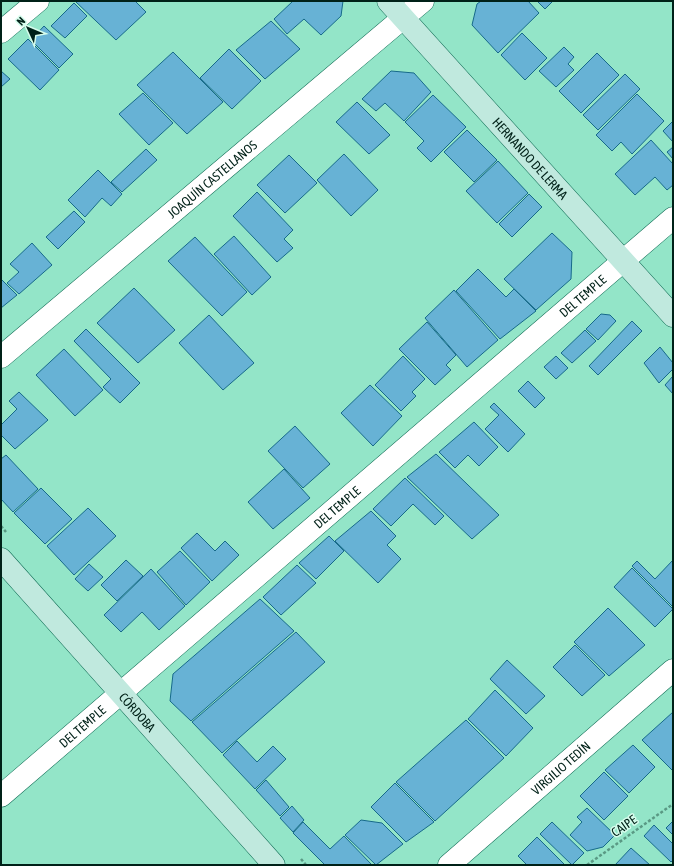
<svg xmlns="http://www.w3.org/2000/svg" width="674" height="866" viewBox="0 0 674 866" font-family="'Asap Condensed',sans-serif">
  <rect width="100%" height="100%" fill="#93e5c8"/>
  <path fill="#67b2d5" stroke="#176a8a" d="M 77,1 L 135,1 L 146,12 L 116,40 L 76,2 Z
    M 293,1 L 343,1 L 341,16 L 321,35 L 304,19 L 287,34 L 274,19 Z
    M 481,1 L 528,1 L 539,13 L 498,53 L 472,25 L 477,4 Z
    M 537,1 L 553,1 L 545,9 Z
    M 74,3 L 87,16 L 65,38 L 51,26 Z
    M 271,21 L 300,49 L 265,79 L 236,50 Z
    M 44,26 L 73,54 L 59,68 L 31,40 Z
    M 522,33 L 547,58 L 525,80 L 501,55 Z
    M 28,39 L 59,70 L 40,90 L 8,59 Z
    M 564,47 L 574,57 L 568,64 L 574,70 L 556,87 L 539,71 Z
    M 229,49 L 261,81 L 232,109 L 200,78 Z
    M 173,52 L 223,102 L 187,134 L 137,85 Z
    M 597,53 L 619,75 L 581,113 L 559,91 Z
    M 1,71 L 10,79 L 1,87 Z
    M 391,71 L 414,73 L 431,92 L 404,121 L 385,103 L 376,111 L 362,99 Z
    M 625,74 L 640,89 L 598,130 L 583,115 Z
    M 143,93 L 173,123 L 149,145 L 119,114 Z
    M 637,94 L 664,121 L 632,154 L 621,142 L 612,151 L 596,135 Z
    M 433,95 L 466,127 L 431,162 L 417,148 L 424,141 L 405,122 Z
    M 357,102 L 390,135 L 369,154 L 336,122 Z
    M 673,121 L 673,142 L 663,131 Z
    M 467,130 L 497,160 L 474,182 L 444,152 Z
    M 651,140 L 673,164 L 673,185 L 667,190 L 655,177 L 635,195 L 615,174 Z
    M 673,147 L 673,159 L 667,152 Z
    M 146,149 L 157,160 L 122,192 L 111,182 Z
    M 344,154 L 378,190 L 351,216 L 317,180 Z
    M 289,155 L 317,183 L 285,213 L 257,185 Z
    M 498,161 L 528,193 L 497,223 L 466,191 Z
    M 98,170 L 122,194 L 111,206 L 102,198 L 85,217 L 68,200 Z
    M 257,192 L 293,230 L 284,239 L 293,248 L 277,262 L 233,216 Z
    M 529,194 L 542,207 L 512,237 L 499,224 Z
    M 74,211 L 85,222 L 58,249 L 46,237 Z
    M 552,233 L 572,252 L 571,279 L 536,310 L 504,279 Z
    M 234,236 L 271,277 L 252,295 L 214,254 Z
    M 195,237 L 247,292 L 222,316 L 168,261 Z
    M 32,243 L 52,265 L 19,294 L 7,283 L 19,272 L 10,264 Z
    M 478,269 L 506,297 L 514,289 L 536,311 L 500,339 L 456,291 Z
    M 1,279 L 17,295 L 1,308 Z
    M 134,288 L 175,330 L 138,363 L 97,323 Z
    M 454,290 L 498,340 L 467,367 L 425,318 Z
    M 601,314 L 610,315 L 616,321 L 598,340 L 586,329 Z
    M 209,315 L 254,363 L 223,390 L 179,343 Z
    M 632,321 L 642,331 L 598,375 L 589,366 Z
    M 427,322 L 456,355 L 446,365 L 451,370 L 435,385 L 399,349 Z
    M 86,329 L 140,383 L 120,403 L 103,387 L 111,379 L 74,341 Z
    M 585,330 L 596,341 L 572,363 L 561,353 Z
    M 660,347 L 673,363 L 673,369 L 659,383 L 644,363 Z
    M 64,349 L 103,390 L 75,416 L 36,375 Z
    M 403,356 L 425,379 L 412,392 L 416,396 L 401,411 L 375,385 Z
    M 556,356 L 568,368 L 556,379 L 544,367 Z
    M 673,376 L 673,394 L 665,385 Z
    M 528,381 L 545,398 L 535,408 L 518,391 Z
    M 370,385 L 402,416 L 373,446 L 341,413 Z
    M 19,392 L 48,420 L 15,449 L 2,436 L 1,437 L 1,425 L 17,409 L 9,401 Z
    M 494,403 L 525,434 L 508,452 L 485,429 L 499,415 L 490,407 Z
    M 474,422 L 498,447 L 479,466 L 468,455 L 455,468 L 439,452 Z
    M 295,426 L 330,464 L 303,488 L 268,451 Z
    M 436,454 L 499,515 L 472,539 L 407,477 Z
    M 6,455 L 38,489 L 13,512 L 1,499 L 1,459 Z
    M 284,469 L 310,498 L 273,529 L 248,502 Z
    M 405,478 L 444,516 L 435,525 L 413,504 L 391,526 L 373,509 Z
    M 41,488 L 72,519 L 45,544 L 14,513 Z
    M 88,508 L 116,536 L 74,575 L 47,546 Z
    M 371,511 L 396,536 L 387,545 L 401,559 L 378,583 L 335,541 Z
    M 197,533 L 215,551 L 225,541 L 239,555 L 212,581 L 181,548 Z
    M 329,536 L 344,551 L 316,579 L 299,563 Z
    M 180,551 L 210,582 L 186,605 L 157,572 Z
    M 126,560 L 143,576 L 117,601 L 101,585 Z
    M 673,560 L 673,607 L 632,566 L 637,561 L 655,579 Z
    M 89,564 L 103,577 L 88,591 L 75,579 Z
    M 297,565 L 316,583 L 281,615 L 263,597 Z
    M 632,568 L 673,609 L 655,627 L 614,587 Z
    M 151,569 L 185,606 L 159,630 L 142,612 L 121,632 L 104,615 Z
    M 260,599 L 294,631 L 191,721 L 170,701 L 173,674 Z
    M 608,608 L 645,645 L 609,676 L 574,642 Z
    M 296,632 L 325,662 L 222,753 L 192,722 Z
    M 575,645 L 605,675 L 582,696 L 553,667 Z
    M 507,660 L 545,696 L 526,714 L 490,679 Z
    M 495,690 L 533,728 L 506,756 L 468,719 Z
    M 673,712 L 673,771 L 642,740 Z
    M 466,720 L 504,758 L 435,821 L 396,782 Z
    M 237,741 L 257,762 L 273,746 L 286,759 L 255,789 L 223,755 Z
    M 633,745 L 655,767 L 629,793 L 605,770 Z
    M 604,772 L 628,796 L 604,820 L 580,796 Z
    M 266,780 L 289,807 L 280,816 L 256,790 Z
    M 395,783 L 434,822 L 406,842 L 371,807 Z
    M 292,806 L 304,820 L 293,832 L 280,818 Z
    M 587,808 L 615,835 L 603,847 L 587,851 L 570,835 L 582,822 L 577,817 Z
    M 361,820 L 382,823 L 403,844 L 376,865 L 345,835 Z
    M 673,821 L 673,835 L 666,828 Z
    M 303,822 L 330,849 L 344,836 L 372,865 L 325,865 L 293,833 Z
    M 552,822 L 584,853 L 572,865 L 540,834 Z
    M 654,825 L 673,844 L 673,860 L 671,862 L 644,836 Z
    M 537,837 L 565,865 L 527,865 L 518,856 Z
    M 631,848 L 650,865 L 615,865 Z"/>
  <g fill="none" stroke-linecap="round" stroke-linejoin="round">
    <g stroke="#0f6c54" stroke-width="23">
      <g id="street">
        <path d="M 1,32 L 38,1"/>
        <path id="s1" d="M 1,357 L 423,1"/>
        <path id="s2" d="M 1,796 L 673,218"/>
        <path id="s3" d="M 449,865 L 673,670"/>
      </g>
    </g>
    <g stroke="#0f6c54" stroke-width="23">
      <g id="secondary">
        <path id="s4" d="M 388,1 L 673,316"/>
        <path id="s5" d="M 1,559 L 274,865"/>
      </g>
    </g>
    <path stroke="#5a9984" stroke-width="2.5" stroke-dasharray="3 2" stroke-linecap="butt" d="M 1,526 L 6,532
      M 301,859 L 306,865
      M 587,865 L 673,804"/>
    <use href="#street" stroke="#fff" stroke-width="22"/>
    <use href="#secondary" stroke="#c0e9de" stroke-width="22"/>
  </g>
  <g text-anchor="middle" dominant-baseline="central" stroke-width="3" stroke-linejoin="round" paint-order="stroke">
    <g font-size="13" fill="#002118" stroke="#d6fded">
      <text stroke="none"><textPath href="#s4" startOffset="212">HERNANDO DE LERMA</textPath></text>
      <text stroke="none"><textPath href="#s1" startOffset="276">JOAQUÍN CASTELLANOS</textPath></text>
      <text stroke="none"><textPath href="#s2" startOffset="767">DEL TEMPLE</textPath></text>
      <text stroke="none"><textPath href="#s2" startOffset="443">DEL TEMPLE</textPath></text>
      <text stroke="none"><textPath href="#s5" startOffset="205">CÓRDOBA</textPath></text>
      <text stroke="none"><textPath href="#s2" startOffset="107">DEL TEMPLE</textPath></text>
      <text stroke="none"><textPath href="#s3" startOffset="148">VIRGILIO TEDÍN</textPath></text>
      <text transform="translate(624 826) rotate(-35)">CAIPE</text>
    </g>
  </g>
  <rect width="674" height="866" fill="none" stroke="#002118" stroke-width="4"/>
  <g transform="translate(28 28) rotate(314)" stroke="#d6fded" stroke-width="3" paint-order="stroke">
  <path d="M0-3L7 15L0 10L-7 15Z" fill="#002118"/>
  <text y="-6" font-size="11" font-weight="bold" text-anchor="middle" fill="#002118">N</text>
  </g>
</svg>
